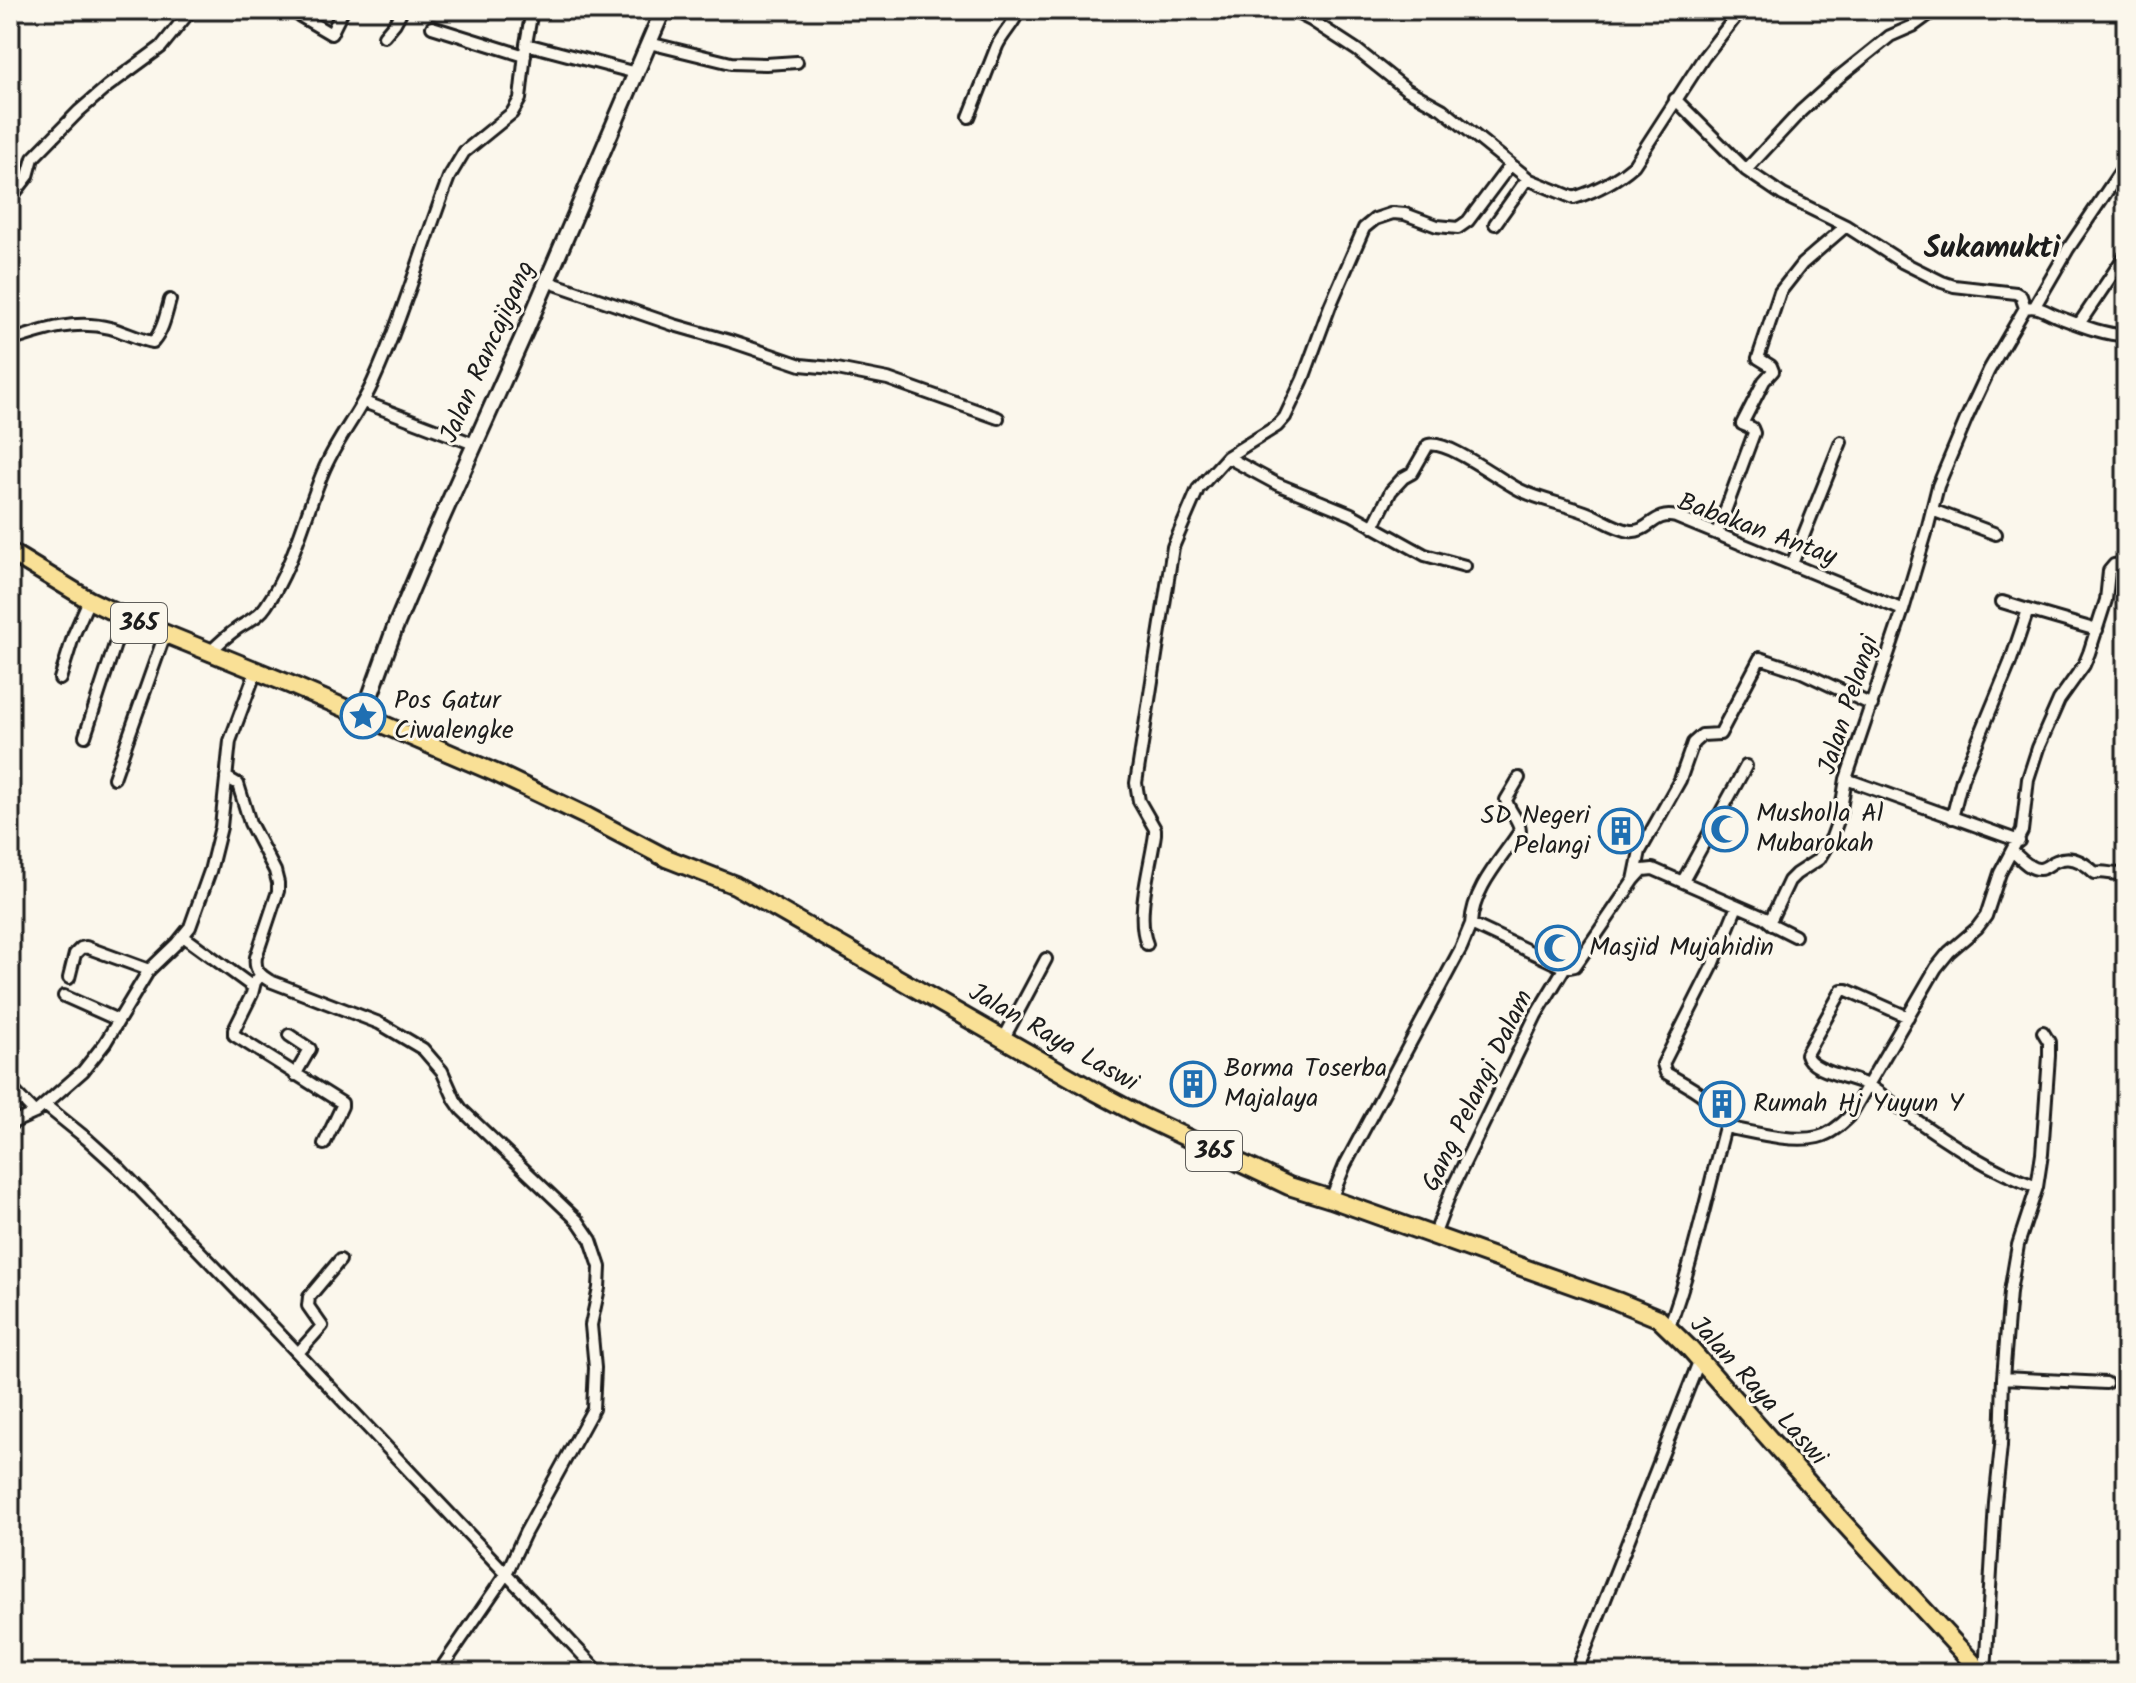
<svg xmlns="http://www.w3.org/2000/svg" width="2136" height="1683" viewBox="0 0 2136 1683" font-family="Kalam,sans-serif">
  <rect width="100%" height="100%" fill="#fbf7ec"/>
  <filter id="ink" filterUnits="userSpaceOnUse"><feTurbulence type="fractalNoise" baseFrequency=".0125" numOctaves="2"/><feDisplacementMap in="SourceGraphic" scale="16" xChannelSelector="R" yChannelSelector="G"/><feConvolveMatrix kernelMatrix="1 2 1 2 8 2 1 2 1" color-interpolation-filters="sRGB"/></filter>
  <g filter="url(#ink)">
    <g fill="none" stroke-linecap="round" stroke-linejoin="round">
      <g stroke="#1c1c1c" stroke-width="16">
        <path id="minor" d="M 290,10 L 331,34 L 343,10
          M 1291,10 L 1311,20 L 1357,50 L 1406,89 L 1442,109 L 1530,180 L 1574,198 C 1596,191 1617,180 1634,165 L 1704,57 L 1741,10
          M 432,27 L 525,56
          M 384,36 L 395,23 L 402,10
          M 649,43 L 731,63 L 766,64 L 797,62
          M 526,44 L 636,73
          M 1675,99 L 1746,170 L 1783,195 L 1846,226 L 1902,262 L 1942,282 L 1954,286 L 2016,293 L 2021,296 L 2025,308 C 2038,305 2044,311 2056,316 C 2075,323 2106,336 2126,335
          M 969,117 L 997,46 C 1003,33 1014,24 1019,10
          M 1746,170 L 1801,111 L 1839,77 L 1890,36 L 1913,26 L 1935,10
          M 10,199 L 28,176 L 33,158 L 79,111 L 108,86 L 161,47 L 191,10
          M 1495,224 L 1527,179
          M 546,281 L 674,325 L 730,341 L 801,365 L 832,368 L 888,379 L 998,418
          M 2035,306 L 2068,249 L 2126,163
          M 2079,324 L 2126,254
          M 10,341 C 43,330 75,319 110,328 C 125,332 139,340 153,342 C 163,331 166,314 170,300
          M 364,402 L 474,444
          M 1227,457 L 1277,484 L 1351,514 L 1425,555 L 1465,566
          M 1932,510 L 1996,534
          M 1373,527 L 1391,491 L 1403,478 L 1412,473 L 1428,445 C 1449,440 1499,480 1520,490 C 1540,500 1564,504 1585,512 C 1599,517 1615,529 1630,531 C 1649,533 1654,511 1676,517 L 1903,610
          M 1717,533 L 1754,433 L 1752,428 L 1742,424 L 1764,381 L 1773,371 L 1771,366 L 1758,358 L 1780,292 L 1802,264 L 1846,226
          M 1792,564 L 1841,442
          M 2002,602 L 2028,610
          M 210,652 C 219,643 228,635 238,628 C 248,621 259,617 266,606 C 294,565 304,517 323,472 C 336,440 359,414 373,382 C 403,316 423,245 449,177 L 464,152 L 512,113 L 520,99 L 526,44 L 532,10
          M 60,679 L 74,634 L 89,600
          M 85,736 L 124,617
          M 226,777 L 238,784 L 250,823 L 275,871 L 278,883 L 278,891 L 256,957 C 254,970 260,975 270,981 L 379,1023 L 423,1049 L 442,1071 L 455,1100 L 462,1110 L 578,1221 L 591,1240 L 600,1267 L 599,1288 L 591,1325 L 595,1368 L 593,1409 L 525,1533 L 506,1574 L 438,1673
          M 114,778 L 165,634
          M 1846,779 L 2019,841
          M 1952,818 L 1962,779 L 2010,663 L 2028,610 L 2097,630
          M 2013,852 C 2020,858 2029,869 2039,869 C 2046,869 2050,863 2056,861 C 2071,854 2084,862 2095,873 C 2106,870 2115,877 2126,872
          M 1634,880 L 1640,851 L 1680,780 L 1693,743 L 1702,735 L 1720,734 L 1760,658 L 1802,672 L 1872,705
          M 1683,881 L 1746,766
          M 1766,919 L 1773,925 L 1795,936
          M 1471,924 C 1473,888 1501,860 1520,831 C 1520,820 1509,812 1506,800 L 1519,778
          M 183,936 L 253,987
          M 1147,944 C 1135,915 1151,865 1155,834 L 1155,829 L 1139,801 L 1136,783 L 1173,547 L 1198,489 L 1227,457 L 1277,426 L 1285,417 L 1303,379 L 1330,306 L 1364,228 L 1375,219 L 1393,213 L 1405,214 L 1437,226 L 1458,228 L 1468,221 L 1510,165
          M 261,975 L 255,982 L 252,994 L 234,1030 L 234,1035 L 342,1103 L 342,1106 L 324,1144
          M 69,978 L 75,954 L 81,948 L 86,947 L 149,970
          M 64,996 L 118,1020
          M 1908,1017 L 1847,990 L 1842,990 L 1806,1054 C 1810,1072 1854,1077 1869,1086 C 1883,1095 1896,1106 1909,1115 C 1949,1143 1991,1171 2037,1187
          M 289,1035 L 310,1049 L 295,1075
          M 1004,1038 L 1046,959
          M 10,1087 L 35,1113
          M 45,1105 L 87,1139 L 119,1168 L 275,1329 L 600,1673
          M 10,1124 L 35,1113 L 83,1071 L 105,1043 L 149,970 L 177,943 L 190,927 L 210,871 L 221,827 L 230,741 L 256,671
          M 1725,1127 C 1718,1099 1690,1087 1666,1073 L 1663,1064 L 1713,965 L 1737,906
          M 1331,1199 L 1345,1165 L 1461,948 L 1471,924 L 1561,966 L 1570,967 L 1575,966 L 1634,880 L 1643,870 L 1653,869 L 1768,919 L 1772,917 L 1789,881 L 1796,874 L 1819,859 L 1832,837 L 1840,815 L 1846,779 L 1903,610 L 1927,530 L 1938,486 L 1967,417 L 1989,370 L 2025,308
          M 1434,1236 L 1451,1191 L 1536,1015 L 1565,967
          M 1669,1327 C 1693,1262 1707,1194 1725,1127 C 1752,1132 1791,1143 1818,1137 C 1831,1134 1841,1125 1850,1116 L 1936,968 L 1949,952 L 1977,928 L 1986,916 L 2000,873 L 2022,831 L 2028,779 L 2038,748 L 2059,700 L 2084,665 L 2089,653 L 2106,600 L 2109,571 L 2114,565 L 2126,563
          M 298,1353 L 322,1326 L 308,1306 L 309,1297 L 340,1260
          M 2003,1378 L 2106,1383
          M 1576,1673 L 1700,1359
          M 1985,1673 L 1995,1503 L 2001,1446 L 2003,1378 L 2010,1292 L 2018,1245 L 2037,1187 L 2042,1154 L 2049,1056 L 2049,1042 L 2043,1032"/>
      </g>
      <g stroke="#1c1c1c" stroke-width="20">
        <path id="secondary" d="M 363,716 L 394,630 L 432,540 L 529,323 L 663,10"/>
      </g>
      <g stroke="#1c1c1c" stroke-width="22">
        <path id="primary" d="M 10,552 L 89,600 L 124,617 L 289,684 L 498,774 L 588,817 L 666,858 L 735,885 L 1096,1092 L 1143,1117 L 1289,1186 L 1331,1199 L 1617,1301 L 1658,1318 L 1690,1349 L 1841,1520 L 1982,1673"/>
      </g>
      <use href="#minor" stroke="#fbf7ec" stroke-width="10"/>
      <use href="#secondary" stroke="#fbf7ec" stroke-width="14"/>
      <use href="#primary" stroke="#f9e096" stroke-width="16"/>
    </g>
  </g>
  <defs>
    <g id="sight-ring" transform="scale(2.3)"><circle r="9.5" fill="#fbf7ec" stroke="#1f6fb2" stroke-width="1.5"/><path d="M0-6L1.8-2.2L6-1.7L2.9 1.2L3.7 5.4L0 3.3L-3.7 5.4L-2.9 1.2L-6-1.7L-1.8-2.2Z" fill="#1f6fb2"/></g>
    <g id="mosque-ring" transform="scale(2.3)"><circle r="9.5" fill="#fbf7ec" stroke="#1f6fb2" stroke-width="1.5"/><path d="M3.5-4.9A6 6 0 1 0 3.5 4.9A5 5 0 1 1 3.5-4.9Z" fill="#1f6fb2"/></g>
    <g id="building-ring" transform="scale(2.3)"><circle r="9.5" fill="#fbf7ec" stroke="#1f6fb2" stroke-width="1.5"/><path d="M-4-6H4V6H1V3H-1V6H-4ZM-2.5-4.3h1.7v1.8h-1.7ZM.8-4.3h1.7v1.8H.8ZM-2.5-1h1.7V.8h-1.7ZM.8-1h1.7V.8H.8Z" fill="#1f6fb2"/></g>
  </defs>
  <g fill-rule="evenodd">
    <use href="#sight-ring" x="363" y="716"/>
    <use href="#mosque-ring" x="1725" y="829"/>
    <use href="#building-ring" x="1621" y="831"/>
    <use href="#mosque-ring" x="1558" y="948"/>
    <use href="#building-ring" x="1193" y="1084"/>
    <use href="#building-ring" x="1722" y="1104"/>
  </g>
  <g text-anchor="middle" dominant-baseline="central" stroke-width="6" stroke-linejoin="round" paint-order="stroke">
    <g fill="#fbf7ec" stroke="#5f5e5a" stroke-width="2">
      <rect x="111" y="603" width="56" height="40" rx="6"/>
      <rect x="1186" y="1131" width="56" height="40" rx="6"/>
    </g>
    <g font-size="24" font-weight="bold" fill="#1c1c1c">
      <text x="139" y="623">365</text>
      <text x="1214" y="1151">365</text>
    </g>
    <g font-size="26" fill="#1c1c1c" stroke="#fbf7ec">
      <text transform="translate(488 352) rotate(-66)">Jalan Rancajigang</text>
      <text transform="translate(1757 530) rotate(20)">Babakan Antay</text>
      <text transform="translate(1849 705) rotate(-72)">Jalan Pelangi</text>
      <text transform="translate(1053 1038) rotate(30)">Jalan Raya Laswi</text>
      <text transform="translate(1478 1091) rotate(-64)">Gang Pelangi Dalam</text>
      <text transform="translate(1758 1391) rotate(48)">Jalan Raya Laswi</text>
    </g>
    <g font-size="26" fill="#1c1c1c" stroke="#fbf7ec" text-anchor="start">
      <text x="394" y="701">Pos Gatur<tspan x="394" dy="30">Ciwalengke</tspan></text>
      <text x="1756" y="814">Musholla Al<tspan x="1756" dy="30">Mubarokah</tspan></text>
      <text x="1590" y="816" text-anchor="end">SD Negeri<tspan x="1590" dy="30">Pelangi</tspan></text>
      <text x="1589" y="948">Masjid Mujahidin</text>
      <text x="1224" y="1069">Borma Toserba<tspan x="1224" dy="30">Majalaya</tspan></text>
      <text x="1753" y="1104">Rumah Hj Yuyun Y</text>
    </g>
    <g font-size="30" font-weight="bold" fill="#1c1c1c" stroke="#fbf7ec">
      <text x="1992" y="249">Sukamukti</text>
    </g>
  </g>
  <rect width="2136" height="1683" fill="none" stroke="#fbf7ec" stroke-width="40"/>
  <rect x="20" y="20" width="2096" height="1643" fill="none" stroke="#1c1c1c" stroke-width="3" filter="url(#ink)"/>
</svg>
